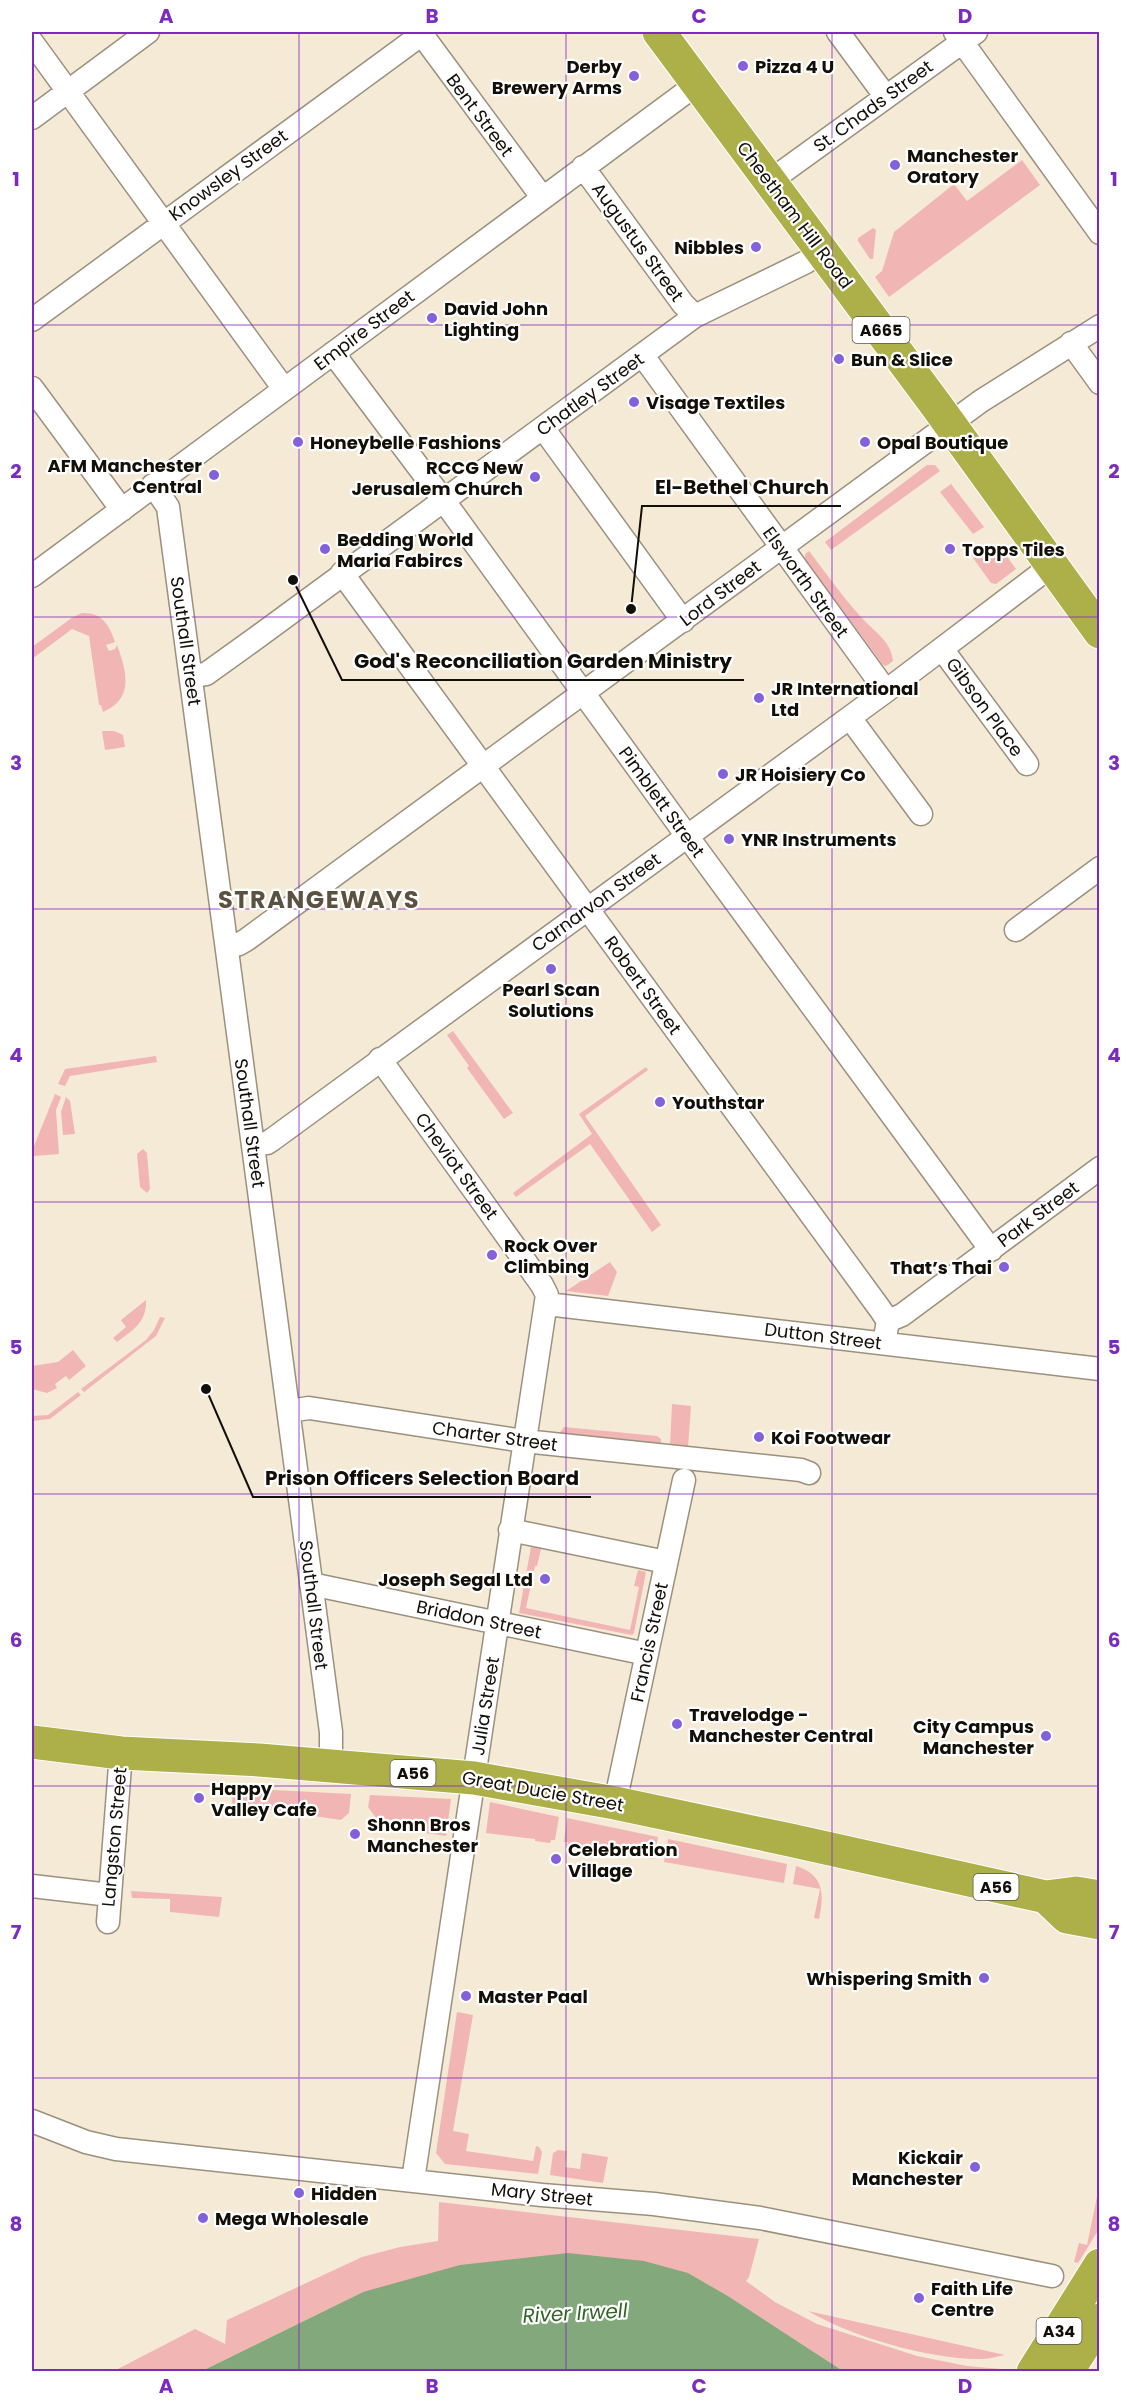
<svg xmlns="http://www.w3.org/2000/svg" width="1131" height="2403" viewBox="0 0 1131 2403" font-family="Poppins,sans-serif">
  <rect width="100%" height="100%" fill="#f5ead6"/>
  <path fill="#f1b6b3" d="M 1022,160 L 1040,185 L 889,297 L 875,277 L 882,271 L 894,232 L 954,184 L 967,201 Z
    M 873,228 L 876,230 L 873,259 L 870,259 L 858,241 L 858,238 Z
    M 927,465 L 935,465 L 940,471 L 831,550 L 825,542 Z
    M 951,484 L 984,527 L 973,534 L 940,492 Z
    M 1000,547 L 1016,569 L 996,584 L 991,583 L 973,558 L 981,553 L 989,554 Z
    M 809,551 C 826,573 842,596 861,617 C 873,631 891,640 893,661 L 886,666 L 883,665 L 805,559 L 805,554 Z
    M 82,613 C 102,612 110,626 115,642 L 106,645 L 109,651 L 115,649 L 117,645 C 127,672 134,699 103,712 L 101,705 L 99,705 L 89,636 L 72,629 L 32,659 L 32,647 L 73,617 Z
    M 102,731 L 114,731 L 123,735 L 125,747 L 105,750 Z
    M 453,1031 L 513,1113 L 504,1119 L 467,1068 L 469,1066 L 447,1035 Z
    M 156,1056 L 157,1062 L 70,1076 L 65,1086 L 58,1084 L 65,1069 Z
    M 646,1067 L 648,1070 L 585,1116 L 661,1225 L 652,1232 L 590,1144 L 516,1197 L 513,1193 L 592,1134 L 579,1114 Z
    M 55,1094 L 61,1097 L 56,1110 L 59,1154 L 34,1156 L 32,1151 Z
    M 66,1097 L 70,1101 L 75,1134 L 63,1135 L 61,1112 Z
    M 143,1149 L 147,1153 L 150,1189 L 147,1193 L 140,1187 L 137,1154 Z
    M 610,1262 L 617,1272 L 608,1296 L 566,1291 Z
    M 146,1300 C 147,1322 133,1330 117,1342 L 113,1338 L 126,1327 L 121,1320 Z
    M 160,1317 L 165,1318 L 156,1336 L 84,1392 L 81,1389 L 146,1340 L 154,1330 Z
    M 73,1350 L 86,1366 L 69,1380 L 66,1376 L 55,1384 L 57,1388 L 47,1393 L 32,1389 L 32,1366 L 58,1362 Z
    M 78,1392 L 81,1395 L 50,1419 L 32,1421 L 32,1416 L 48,1415 Z
    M 672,1404 L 691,1406 L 688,1447 L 670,1446 Z
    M 564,1427 L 657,1436 L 661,1439 L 661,1445 L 558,1435 Z
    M 531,1547 L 541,1549 L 537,1566 L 535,1566 L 526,1608 L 630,1630 L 639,1587 L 634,1586 L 638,1570 L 646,1572 L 634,1633 L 632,1635 L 519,1613 Z
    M 233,1788 L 351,1794 L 349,1813 L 341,1820 L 232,1804 Z
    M 370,1795 L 451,1799 L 446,1836 L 391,1828 L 392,1820 L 376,1818 L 368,1807 Z
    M 490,1802 L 559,1817 L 555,1840 L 551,1840 L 550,1843 L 535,1841 L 535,1839 L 486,1833 Z
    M 567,1818 L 658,1837 L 654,1859 L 567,1846 L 568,1842 L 564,1842 Z
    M 668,1839 L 787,1864 L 784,1883 L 664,1862 Z
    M 796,1866 C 825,1875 824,1895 819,1919 L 814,1918 L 820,1889 L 793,1884 Z
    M 131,1891 L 222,1897 L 219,1917 L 170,1912 L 170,1899 L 132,1898 Z
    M 457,2012 L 473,2015 L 453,2131 L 469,2134 L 466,2151 L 533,2161 L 536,2146 L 539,2147 L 542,2152 L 538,2174 L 445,2164 L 436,2153 Z
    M 558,2150 L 567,2151 L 565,2167 L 580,2169 L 582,2153 L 608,2157 L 603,2183 L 550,2175 L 553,2153 Z
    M 1099,2187 L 1099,2229 L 1078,2263 L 1074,2262 L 1079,2243 L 1087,2245 Z
    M 439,2202 L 759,2239 L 749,2277 L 746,2281 L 775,2302 L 817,2324 L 917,2356 L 967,2366 L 1012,2370 L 843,2371 L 728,2296 L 688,2273 L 363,2292 L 202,2371 L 112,2372 L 195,2329 L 225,2344 L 227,2320 L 362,2257 L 400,2247 L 438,2241 Z
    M 808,2311 L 1005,2355 C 998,2356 990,2359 982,2359 C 931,2360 852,2337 808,2311 Z"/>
  <path fill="#83a87b" d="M 568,2253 L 644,2261 L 688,2273 L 728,2296 L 843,2371 L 202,2371 L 363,2292 L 460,2265 Z"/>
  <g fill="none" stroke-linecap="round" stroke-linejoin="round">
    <g stroke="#9b907e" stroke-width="25">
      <path id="street" d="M 420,32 L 542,197
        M 838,32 L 886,97
        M 955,32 L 1100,233
        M 32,42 L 284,389
        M 32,118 L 148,32
        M 583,167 L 683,304 L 695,316
        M 770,181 L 976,32
        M 32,320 L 425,32
        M 1071,343 L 1100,383
        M 333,353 L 444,501 L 679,825 L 991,1250
        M 643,356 L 886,691
        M 32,388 L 122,510
        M 543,428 L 683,621
        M 153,485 L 168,507 L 331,1732 L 331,1766
        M 342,573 L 880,1309 L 888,1321 L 884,1343
        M 32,576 L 697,84
        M 942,649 L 1027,764
        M 191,676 L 206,674 L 252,641 L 695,316 L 806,262 L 822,251
        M 850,718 L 921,814
        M 1016,930 L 1100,868
        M 227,947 L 239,944 L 246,940 L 981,401 L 1100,326
        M 380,1059 L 542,1285 L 547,1295 L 413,2180
        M 253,1144 L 267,1143 L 273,1139 L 886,691 L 1051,566
        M 547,1304 L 1100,1369
        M 888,1321 L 902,1315 L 1100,1168
        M 289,1411 L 309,1408 L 524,1441 L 801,1470 L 809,1473
        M 510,1530 L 666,1562
        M 311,1584 L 647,1654
        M 615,1803 L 684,1480
        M 32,1886 L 110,1895
        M 108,1922 L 121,1753
        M 32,2121 L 86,2142 L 116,2149 L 542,2195 L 654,2204 L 760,2218 L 1052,2276"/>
    </g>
    <g stroke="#fff" stroke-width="35">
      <path id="highway" d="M 659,32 L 936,405 L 1100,632
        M 32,1742 L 121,1753 L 259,1760 L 474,1778 L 615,1803 L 790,1840 L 1046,1897 L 1076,1893 L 1100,1897
        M 1046,1897 L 1067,1917 L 1100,1923
        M 1033,2372 L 1100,2265
        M 1067,2372 L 1100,2320"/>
    </g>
    <use href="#street" stroke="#fff" stroke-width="22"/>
    <use href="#highway" stroke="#adb049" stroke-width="33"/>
  </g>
  <path fill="none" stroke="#7b2cbf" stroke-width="1.5" stroke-opacity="0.55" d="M 299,32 L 299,2372M 566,32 L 566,2372M 832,32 L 832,2372M 32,325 L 1100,325M 32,617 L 1100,617M 32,909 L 1100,909M 32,1202 L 1100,1202M 32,1494 L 1100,1494M 32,1786 L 1100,1786M 32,2078 L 1100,2078"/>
  <g fill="#8460da" stroke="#fff" stroke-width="2">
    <circle cx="743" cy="66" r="6"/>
    <circle cx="634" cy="76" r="6"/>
    <circle cx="895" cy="165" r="6"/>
    <circle cx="756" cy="247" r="6"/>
    <circle cx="432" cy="318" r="6"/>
    <circle cx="839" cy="359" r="6"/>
    <circle cx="634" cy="402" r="6"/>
    <circle cx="298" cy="442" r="6"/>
    <circle cx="865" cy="442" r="6"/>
    <circle cx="214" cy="475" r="6"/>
    <circle cx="535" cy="477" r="6"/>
    <circle cx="325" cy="549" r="6"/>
    <circle cx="950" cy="549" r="6"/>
    <circle cx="759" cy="698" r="6"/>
    <circle cx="723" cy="774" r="6"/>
    <circle cx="729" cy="839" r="6"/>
    <circle cx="551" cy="969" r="6"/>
    <circle cx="660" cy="1102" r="6"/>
    <circle cx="492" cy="1255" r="6"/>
    <circle cx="1004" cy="1267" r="6"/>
    <circle cx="759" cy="1437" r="6"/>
    <circle cx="545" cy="1579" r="6"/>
    <circle cx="677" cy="1724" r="6"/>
    <circle cx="1046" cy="1736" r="6"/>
    <circle cx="199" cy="1798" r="6"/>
    <circle cx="355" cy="1834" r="6"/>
    <circle cx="556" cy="1859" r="6"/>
    <circle cx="984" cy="1978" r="6"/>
    <circle cx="466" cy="1996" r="6"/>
    <circle cx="975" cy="2167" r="6"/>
    <circle cx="299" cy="2193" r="6"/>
    <circle cx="203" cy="2218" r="6"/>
    <circle cx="919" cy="2298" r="6"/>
  </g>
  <g text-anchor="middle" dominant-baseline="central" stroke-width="4.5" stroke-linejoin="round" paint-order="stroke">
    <g fill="#fff" stroke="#595652" stroke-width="1.5">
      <rect x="852.5" y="317" width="57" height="26" rx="4.5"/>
      <rect x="390.5" y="1760" width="45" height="26" rx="4.5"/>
      <rect x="973.5" y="1874" width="45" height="26" rx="4.5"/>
      <rect x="1036.5" y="2318" width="45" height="26" rx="4.5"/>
    </g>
    <g font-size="16" font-weight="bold" fill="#120e08">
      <text x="881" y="330">A665</text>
      <text x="413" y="1773">A56</text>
      <text x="996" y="1887">A56</text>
      <text x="1059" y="2331">A34</text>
    </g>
    <g font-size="18" font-weight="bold" fill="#120e08" stroke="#fff" text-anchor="start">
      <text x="622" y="66" text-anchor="end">Derby<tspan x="622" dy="21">Brewery Arms</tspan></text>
      <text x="755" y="66">Pizza 4 U</text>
      <text x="907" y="155">Manchester<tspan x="907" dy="21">Oratory</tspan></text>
      <text x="744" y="247" text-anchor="end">Nibbles</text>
      <text x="444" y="308">David John<tspan x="444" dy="21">Lighting</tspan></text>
      <text x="851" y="359">Bun &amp; Slice</text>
      <text x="646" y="402">Visage Textiles</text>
      <text x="310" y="442">Honeybelle Fashions</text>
      <text x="877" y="442">Opal Boutique</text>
      <text x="202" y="465" text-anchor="end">AFM Manchester<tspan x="202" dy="21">Central</tspan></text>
      <text x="523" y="467" text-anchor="end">RCCG New<tspan x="523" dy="21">Jerusalem Church</tspan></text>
      <text x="337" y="539">Bedding World<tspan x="337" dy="21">Maria Fabircs</tspan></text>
      <text x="962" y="549">Topps Tiles</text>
      <text x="771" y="688">JR International<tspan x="771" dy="21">Ltd</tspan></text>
      <text x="735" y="774">JR Hoisiery Co</text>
      <text x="741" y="839">YNR Instruments</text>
      <text x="551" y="989" text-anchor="middle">Pearl Scan<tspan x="551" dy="21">Solutions</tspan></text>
      <text x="672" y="1102">Youthstar</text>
      <text x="504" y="1245">Rock Over<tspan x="504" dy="21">Climbing</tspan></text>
      <text x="992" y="1267" text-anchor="end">That’s Thai</text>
      <text x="771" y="1437">Koi Footwear</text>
      <text x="533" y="1579" text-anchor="end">Joseph Segal Ltd</text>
      <text x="689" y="1714">Travelodge -<tspan x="689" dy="21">Manchester Central</tspan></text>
      <text x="1034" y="1726" text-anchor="end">City Campus<tspan x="1034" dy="21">Manchester</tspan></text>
      <text x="211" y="1788">Happy<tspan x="211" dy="21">Valley Cafe</tspan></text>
      <text x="367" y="1824">Shonn Bros<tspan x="367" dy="21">Manchester</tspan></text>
      <text x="568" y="1849">Celebration<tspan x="568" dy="21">Village</tspan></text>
      <text x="972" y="1978" text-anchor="end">Whispering Smith</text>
      <text x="478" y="1996">Master Paal</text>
      <text x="963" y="2157" text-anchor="end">Kickair<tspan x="963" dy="21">Manchester</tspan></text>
      <text x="311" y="2193">Hidden</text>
      <text x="215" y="2218">Mega Wholesale</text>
      <text x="931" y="2288">Faith Life<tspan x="931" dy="21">Centre</tspan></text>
    </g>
    <g font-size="18" fill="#120e08" stroke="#fff">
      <text transform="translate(873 106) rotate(-36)">St. Chads Street</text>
      <text transform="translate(480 115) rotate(53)">Bent Street</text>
      <text transform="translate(228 175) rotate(-36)">Knowsley Street</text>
      <text transform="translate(795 215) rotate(53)">Cheetham Hill Road</text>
      <text transform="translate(638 242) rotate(54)">Augustus Street</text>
      <text transform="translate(364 330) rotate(-37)">Empire Street</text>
      <text transform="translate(590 394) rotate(-36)">Chatley Street</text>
      <text transform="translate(806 582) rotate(54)">Elsworth Street</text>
      <text transform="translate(720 593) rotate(-37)">Lord Street</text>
      <text transform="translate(186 641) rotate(82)">Southall Street</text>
      <text transform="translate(985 707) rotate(54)">Gibson Place</text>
      <text transform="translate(662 802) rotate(54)">Pimblett Street</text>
      <text transform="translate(596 902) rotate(-36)">Carnarvon Street</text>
      <text transform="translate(643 985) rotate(54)">Robert Street</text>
      <text transform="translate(250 1123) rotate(82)">Southall Street</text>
      <text transform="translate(457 1166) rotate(54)">Cheviot Street</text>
      <text transform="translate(1038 1214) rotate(-37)">Park Street</text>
      <text transform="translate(823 1336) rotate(7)">Dutton Street</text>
      <text transform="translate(495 1436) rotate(8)">Charter Street</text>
      <text transform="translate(314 1605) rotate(83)">Southall Street</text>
      <text transform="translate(479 1619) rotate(12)">Briddon Street</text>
      <text transform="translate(649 1642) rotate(-78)">Francis Street</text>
      <text transform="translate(485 1706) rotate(-81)">Julia Street</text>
      <text transform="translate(543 1791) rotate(10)">Great Ducie Street</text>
      <text transform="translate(114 1837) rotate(-85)">Langston Street</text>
      <text transform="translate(542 2194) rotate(6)">Mary Street</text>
    </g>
    <g font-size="20" font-style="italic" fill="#326427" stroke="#fff">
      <text transform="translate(575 2313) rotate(-3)">River Irwell</text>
    </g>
    <g font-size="24" font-weight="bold" letter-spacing="1.5" fill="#5b5140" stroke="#fff">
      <text x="319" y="899">STRANGEWAYS</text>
    </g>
  </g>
  <path fill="none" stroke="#120e08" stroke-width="2" d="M631 609L642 506H841M293 580L342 680H744M206 1389L253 1497H591"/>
  <g fill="#120e08" stroke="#fff" stroke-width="2">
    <circle cx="631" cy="609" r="6"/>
    <circle cx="293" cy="580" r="6"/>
    <circle cx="206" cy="1389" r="6"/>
  </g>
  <g font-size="20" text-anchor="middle" font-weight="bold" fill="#120e08" stroke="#fff" stroke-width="4.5" stroke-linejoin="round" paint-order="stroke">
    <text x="742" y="494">El-Bethel Church</text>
    <text x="543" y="668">God's Reconciliation Garden Ministry</text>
    <text x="422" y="1485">Prison Officers Selection Board</text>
  </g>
  <rect width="1131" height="2403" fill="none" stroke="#ffffff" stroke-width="66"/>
  <rect x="33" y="33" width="1065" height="2337" fill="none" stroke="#7b2cbf" stroke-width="2"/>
  <g font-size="20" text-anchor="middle" font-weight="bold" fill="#7b2cbf">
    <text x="166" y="23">A</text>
    <text x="432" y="23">B</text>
    <text x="699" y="23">C</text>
    <text x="965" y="23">D</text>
    <text x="16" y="186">1</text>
    <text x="1114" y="186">1</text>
    <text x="16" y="478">2</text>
    <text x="1114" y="478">2</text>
    <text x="16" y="770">3</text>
    <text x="1114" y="770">3</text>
    <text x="16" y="1062">4</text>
    <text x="1114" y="1062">4</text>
    <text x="16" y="1354">5</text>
    <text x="1114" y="1354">5</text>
    <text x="16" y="1647">6</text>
    <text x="1114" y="1647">6</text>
    <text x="16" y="1939">7</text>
    <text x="1114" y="1939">7</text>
    <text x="16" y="2231">8</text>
    <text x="1114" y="2231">8</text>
    <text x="166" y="2393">A</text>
    <text x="432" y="2393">B</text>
    <text x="699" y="2393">C</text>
    <text x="965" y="2393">D</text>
  </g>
</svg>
